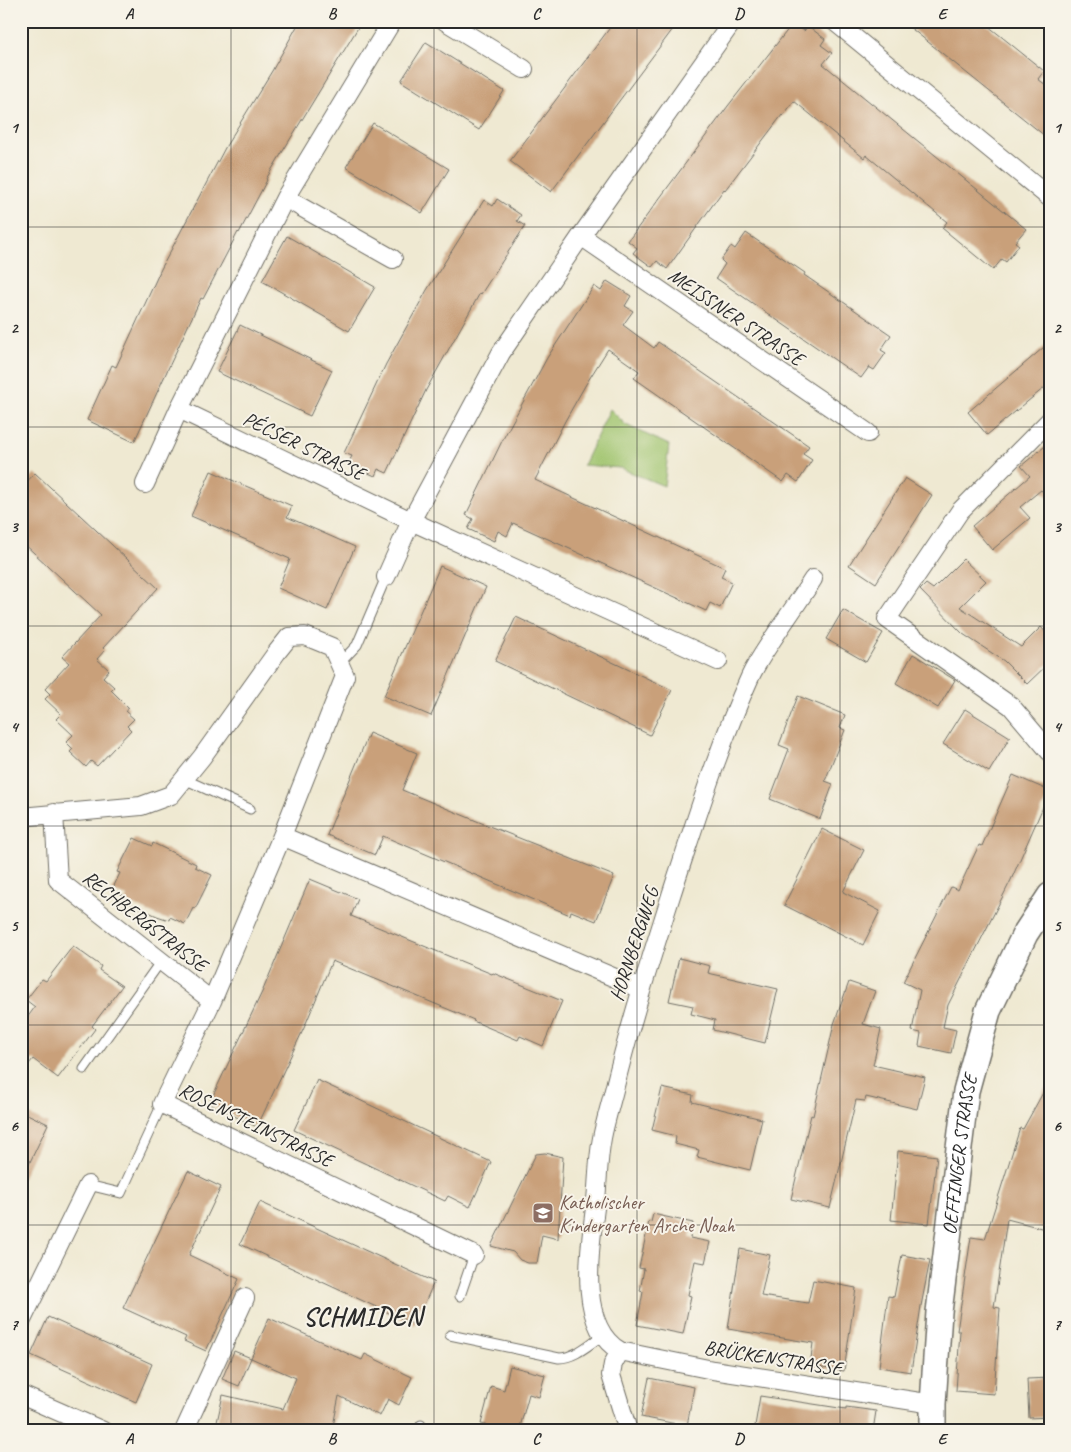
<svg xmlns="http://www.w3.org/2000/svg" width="1071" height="1452" viewBox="0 0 1071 1452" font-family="Caveat,sans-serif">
  <rect width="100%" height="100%" fill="#f7f3e8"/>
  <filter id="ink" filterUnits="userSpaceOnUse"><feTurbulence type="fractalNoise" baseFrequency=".02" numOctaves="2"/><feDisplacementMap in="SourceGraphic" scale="10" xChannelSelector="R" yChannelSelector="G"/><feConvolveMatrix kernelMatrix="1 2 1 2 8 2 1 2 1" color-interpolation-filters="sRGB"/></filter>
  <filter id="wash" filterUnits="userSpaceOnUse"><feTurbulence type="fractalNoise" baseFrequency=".0096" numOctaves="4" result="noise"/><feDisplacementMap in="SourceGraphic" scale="20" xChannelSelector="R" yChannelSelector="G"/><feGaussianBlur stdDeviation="1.12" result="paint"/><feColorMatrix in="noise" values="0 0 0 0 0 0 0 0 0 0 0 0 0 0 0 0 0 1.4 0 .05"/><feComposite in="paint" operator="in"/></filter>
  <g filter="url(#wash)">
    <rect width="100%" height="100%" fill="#efe9d2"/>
    <path fill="#a1c56f" stroke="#66784d" d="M 610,409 L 626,425 L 669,445 L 664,486 L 620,468 L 583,465 Z"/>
    <g id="blocks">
      <path fill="#c9a07a" d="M 300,21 L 362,21 L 266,179 L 267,180 L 239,233 L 238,232 L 203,299 L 201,298 L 134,442 L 87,420 L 112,365 L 116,367 L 161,269 L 226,146 L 272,71 Z
        M 615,21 L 679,21 L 551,192 L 510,161 Z
        M 902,21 L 982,21 L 1044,71 L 1038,79 L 1050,88 L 1050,140 Z
        M 793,23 L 804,31 L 808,26 L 825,39 L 821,45 L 832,53 L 823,64 L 1026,229 L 1015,242 L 1019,245 L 1006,262 L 1002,259 L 993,270 L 942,228 L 947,222 L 866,155 L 864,158 L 794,101 L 783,116 L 782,115 L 725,190 L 724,189 L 667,269 L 657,261 L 652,267 L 633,253 L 637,248 L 628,241 L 728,106 Z
        M 426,42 L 504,91 L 479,130 L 401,81 Z
        M 373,123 L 449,169 L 422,213 L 346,167 Z
        M 497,199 L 521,215 L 517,221 L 525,226 L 481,294 L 480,293 L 426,390 L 387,473 L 378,469 L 375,476 L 348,464 L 352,456 L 344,453 L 386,364 L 427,290 L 484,200 L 493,206 Z
        M 746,233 L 805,273 L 804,275 L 891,335 L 881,350 L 886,353 L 874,370 L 869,367 L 861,378 L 716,278 L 725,264 L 721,260 L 731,246 L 735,249 Z
        M 287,236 L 375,287 L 349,331 L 262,281 Z
        M 607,281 L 631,296 L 625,306 L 633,311 L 623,325 L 654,348 L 658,342 L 809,446 L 803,454 L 812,460 L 798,482 L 788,475 L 783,482 L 634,378 L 639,371 L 608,349 L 586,384 L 565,421 L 535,480 L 725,568 L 721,577 L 732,582 L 720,608 L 710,603 L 706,611 L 513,523 L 507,536 L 498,531 L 494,541 L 468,529 L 473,519 L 466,515 L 503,439 L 547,358 L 594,286 L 601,291 Z
        M 240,325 L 332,370 L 310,416 L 217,372 Z
        M 1050,342 L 1050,383 L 987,435 L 968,412 Z
        M 1050,442 L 1050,499 L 1041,490 L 1020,507 L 1030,518 L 992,550 L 972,526 L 1030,476 L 1021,466 Z
        M 211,471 L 292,506 L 287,517 L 355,547 L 327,610 L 278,588 L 290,559 L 191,516 Z
        M 35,473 L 158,588 L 103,648 L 105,650 L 97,659 L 109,670 L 103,677 L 114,687 L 111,690 L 129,708 L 125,711 L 134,719 L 127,726 L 131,730 L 97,766 L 91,761 L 86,767 L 70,752 L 73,749 L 66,742 L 73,735 L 56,719 L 61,714 L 45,699 L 50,694 L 45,689 L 69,663 L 62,657 L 101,615 L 21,541 L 21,488 Z
        M 905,478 L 932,495 L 876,583 L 849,565 Z
        M 963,559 L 986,581 L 960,607 L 1021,647 L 1041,627 L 1050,637 L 1050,662 L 1027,684 L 1004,661 L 963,634 L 920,590 L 926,584 L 933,589 Z
        M 440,566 L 486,587 L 431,716 L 384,696 Z
        M 843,610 L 883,633 L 866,662 L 826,639 Z
        M 516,617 L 672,690 L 650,735 L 495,661 Z
        M 913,654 L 955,680 L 938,708 L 896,683 Z
        M 798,696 L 845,715 L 840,728 L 845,730 L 825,781 L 833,784 L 820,819 L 770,799 L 789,749 L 779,745 Z
        M 965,709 L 1010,737 L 989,772 L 943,744 Z
        M 369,733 L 417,753 L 402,790 L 484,824 L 614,876 L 596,921 L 571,911 L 570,915 L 383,836 L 375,855 L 327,835 Z
        M 1013,775 L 1050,791 L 1011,880 L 948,1005 L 943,1027 L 956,1030 L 951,1053 L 919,1046 L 921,1033 L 912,1031 L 920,990 L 903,982 L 951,887 L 958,890 L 979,845 L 982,846 Z
        M 822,829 L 864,850 L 843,892 L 880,911 L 863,945 L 784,905 Z
        M 134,838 L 152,846 L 153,843 L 196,864 L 195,867 L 212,875 L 195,909 L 193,908 L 185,924 L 170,917 L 169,920 L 157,916 L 125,901 L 127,897 L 112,890 L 120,873 L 117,872 Z
        M 310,879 L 358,899 L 351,916 L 492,974 L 493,973 L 562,1001 L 543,1046 L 520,1036 L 518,1040 L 473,1021 L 474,1020 L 332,961 L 304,1028 L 257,1127 L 209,1104 L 263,990 Z
        M 73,946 L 101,966 L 99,970 L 122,986 L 92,1026 L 95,1029 L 58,1078 L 33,1059 L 21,1074 L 21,1026 L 35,1007 L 26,1000 L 42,979 L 46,981 Z
        M 679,958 L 710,966 L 708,973 L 778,989 L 765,1043 L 713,1030 L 715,1020 L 691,1014 L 693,1006 L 669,1001 Z
        M 849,982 L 875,991 L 863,1024 L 881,1029 L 873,1065 L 925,1077 L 917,1109 L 866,1097 L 865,1101 L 856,1100 L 830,1208 L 791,1199 L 811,1115 L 813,1116 L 834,1024 Z
        M 317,1080 L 491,1162 L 470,1207 L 448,1196 L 445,1201 L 294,1130 Z
        M 1050,1080 L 1050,1211 L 1045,1229 L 1007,1219 L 994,1307 L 1000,1308 L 994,1394 L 956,1391 L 960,1331 L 957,1331 L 971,1237 L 985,1239 L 1020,1128 L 1023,1129 Z
        M 662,1088 L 693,1095 L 692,1102 L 762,1119 L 750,1170 L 697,1157 L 699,1150 L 675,1144 L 676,1136 L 652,1130 Z
        M 21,1111 L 48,1124 L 21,1181 Z
        M 898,1151 L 937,1156 L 929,1224 L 891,1220 Z
        M 545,1153 L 563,1157 L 558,1239 L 542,1235 L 537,1263 L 528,1263 L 520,1260 L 513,1252 L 491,1246 L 536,1154 Z
        M 188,1171 L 221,1187 L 189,1255 L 239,1279 L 206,1351 L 184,1341 L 186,1337 L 123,1308 Z
        M 260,1202 L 434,1282 L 415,1325 L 240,1244 Z
        M 653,1214 L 693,1223 L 690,1238 L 710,1242 L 705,1263 L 695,1261 L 688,1295 L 691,1296 L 683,1334 L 637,1325 L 643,1292 L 640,1291 L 644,1269 L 639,1268 L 649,1221 L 651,1222 Z
        M 740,1249 L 770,1255 L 761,1296 L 808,1303 L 813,1280 L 856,1288 L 844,1371 L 810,1366 L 813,1343 L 728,1329 Z
        M 902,1255 L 930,1260 L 921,1306 L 911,1372 L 879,1367 L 888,1296 L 894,1297 Z
        M 48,1317 L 152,1364 L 136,1402 L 31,1355 Z
        M 269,1318 L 362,1360 L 365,1354 L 412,1377 L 399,1405 L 388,1399 L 380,1416 L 339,1396 L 332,1431 L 215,1431 L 223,1395 L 283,1409 L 296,1378 L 251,1358 Z
        M 234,1351 L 251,1358 L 239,1386 L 222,1379 Z
        M 510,1366 L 545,1375 L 539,1397 L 529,1394 L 519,1431 L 492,1431 L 491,1426 L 481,1424 L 491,1386 L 504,1390 Z
        M 649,1378 L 694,1387 L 687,1426 L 641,1417 Z
        M 1050,1378 L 1050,1417 L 1029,1418 L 1027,1379 Z
        M 760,1396 L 846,1409 L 846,1407 L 876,1411 L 873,1431 L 787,1431 L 755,1426 Z"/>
    </g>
  </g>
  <g filter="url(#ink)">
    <use href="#blocks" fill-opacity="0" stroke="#706e65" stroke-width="1"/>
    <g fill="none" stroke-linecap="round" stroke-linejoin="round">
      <g stroke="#706e65" stroke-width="11">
        <path id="lane" d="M 339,664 L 357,645 L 386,577
          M 184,779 L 250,809
          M 84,1069 L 161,961
          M 88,1185 L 121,1193 L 162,1104
          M 460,1296 L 474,1255
          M 450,1335 L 559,1358 C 575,1358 589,1344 602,1336
          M 419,1431 L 421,1425"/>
      </g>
      <g stroke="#706e65" stroke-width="20">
        <path id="street" d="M 445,21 L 524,69
          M 834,21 L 1050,198
          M 285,198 L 393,259
          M 581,236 L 868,433
          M 179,409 L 411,521 L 718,661
          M 1050,420 L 960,511 L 887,619 L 1011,706 L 1050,752
          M 145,484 L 179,409 L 285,198 L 392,21
          M 386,577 L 411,521 L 501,353 L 581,236 L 733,21
          M 813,579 C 801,598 788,616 776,634 C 767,648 757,662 750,677 C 720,743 698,814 675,883 C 653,952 631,1020 614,1090 C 610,1106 605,1122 602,1138 C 598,1158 598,1180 596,1200 C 591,1243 575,1325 620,1351 L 713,1370 L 933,1404
          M 54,813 L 58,880 L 212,1001
          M 21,817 L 141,806 L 171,795 L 202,757 L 277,652 L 289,637 L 305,636 L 332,647 L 345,676 L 282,836 L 212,1001 L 162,1104 L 474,1255
          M 282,836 L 641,989
          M 21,1322 L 88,1185
          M 620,1351 L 613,1364 L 611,1375 L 628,1431
          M 21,1395 L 103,1431
          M 184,1431 L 245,1298"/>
      </g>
      <g stroke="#706e65" stroke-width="28">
        <g id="secondary">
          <path id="s1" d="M 933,1431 L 933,1404 L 939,1312 L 966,1091 L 988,1011 L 1025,934 L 1050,896"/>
        </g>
      </g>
      <use href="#lane" stroke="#fff" stroke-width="9"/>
      <use href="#street" stroke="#fff" stroke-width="18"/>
      <use href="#secondary" stroke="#fff" stroke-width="25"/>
    </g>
  </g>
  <path fill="none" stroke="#2b2b2b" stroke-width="1" stroke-opacity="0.55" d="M 231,21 L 231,1431M 434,21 L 434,1431M 637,21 L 637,1431M 840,21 L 840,1431M 21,227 L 1050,227M 21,427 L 1050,427M 21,626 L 1050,626M 21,826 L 1050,826M 21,1025 L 1050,1025M 21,1225 L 1050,1225"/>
  <defs>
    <g id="school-square" transform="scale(1.125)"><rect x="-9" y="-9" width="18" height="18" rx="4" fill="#8d6e63" stroke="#f7f3e8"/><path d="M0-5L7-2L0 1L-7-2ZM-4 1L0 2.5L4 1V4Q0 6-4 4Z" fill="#fff"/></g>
  </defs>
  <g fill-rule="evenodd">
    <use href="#school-square" x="543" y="1213"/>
  </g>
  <g text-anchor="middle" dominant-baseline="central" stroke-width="4" stroke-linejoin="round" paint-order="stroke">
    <g font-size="20" fill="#2b2b2b" stroke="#f7f3e8">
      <text transform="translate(736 317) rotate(34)">MEISSNER STRASSE</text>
      <text transform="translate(304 446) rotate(26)">PÉCSER STRASSE</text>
      <text transform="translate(145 921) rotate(38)">RECHBERGSTRASSE</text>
      <text transform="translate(634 944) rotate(-72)">HORNBERGWEG</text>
      <text transform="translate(256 1125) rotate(26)">ROSENSTEINSTRASSE</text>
      <text stroke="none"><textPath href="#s1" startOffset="278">OEFFINGER STRASSE</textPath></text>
      <text transform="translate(773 1358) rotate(9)">BRÜCKENSTRASSE</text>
    </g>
    <g font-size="20" fill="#785e54" stroke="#f7f3e8" text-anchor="start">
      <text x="559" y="1202">Katholischer<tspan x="559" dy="23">Kindergarten Arche Noah</tspan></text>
    </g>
    <g font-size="25" font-weight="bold" letter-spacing="1" fill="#2b2b2b" stroke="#f7f3e8">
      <text x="363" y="1317">SCHMIDEN</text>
    </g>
  </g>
  <rect width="1071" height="1452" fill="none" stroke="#f7f3e8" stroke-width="55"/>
  <rect x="28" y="28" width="1016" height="1396" fill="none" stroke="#2b2b2b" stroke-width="2"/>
  <g font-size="16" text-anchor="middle" font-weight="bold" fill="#2b2b2b">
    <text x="129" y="19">A</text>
    <text x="332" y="19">B</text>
    <text x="536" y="19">C</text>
    <text x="739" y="19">D</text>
    <text x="942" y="19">E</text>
    <text x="14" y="133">1</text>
    <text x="1057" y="133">1</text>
    <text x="14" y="333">2</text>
    <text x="1057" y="333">2</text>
    <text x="14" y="532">3</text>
    <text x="1057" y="532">3</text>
    <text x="14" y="732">4</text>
    <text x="1057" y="732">4</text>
    <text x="14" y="931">5</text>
    <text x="1057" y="931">5</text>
    <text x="14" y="1131">6</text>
    <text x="1057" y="1131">6</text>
    <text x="14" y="1330">7</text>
    <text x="1057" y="1330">7</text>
    <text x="129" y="1444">A</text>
    <text x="332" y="1444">B</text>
    <text x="536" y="1444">C</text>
    <text x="739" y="1444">D</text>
    <text x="942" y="1444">E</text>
  </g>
</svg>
